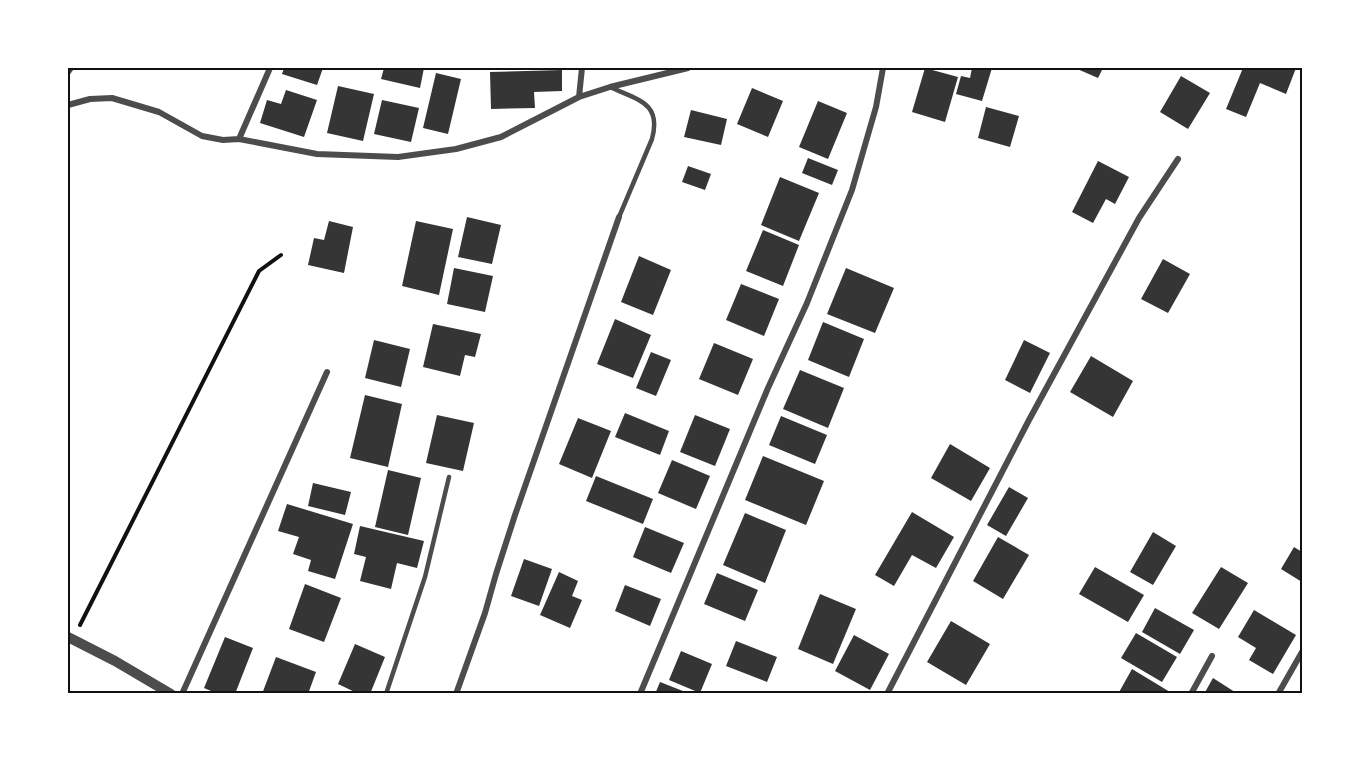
<svg xmlns="http://www.w3.org/2000/svg" width="1370" height="761" viewBox="0 0 1370 761" font-family="'Fira Sans',sans-serif">
  <rect width="100%" height="100%" fill="#fff"/>
  <path fill="#353535" d="M 284,68 L 323,68 L 317,85 L 282,74 Z
    M 384,68 L 424,68 L 420,88 L 381,79 Z
    M 925,68 L 958,77 L 945,122 L 912,112 Z
    M 972,68 L 992,68 L 982,101 L 956,94 L 961,76 L 970,78 Z
    M 1075,68 L 1103,68 L 1098,78 Z
    M 1243,68 L 1296,68 L 1286,94 L 1260,83 L 1246,117 L 1226,109 Z
    M 562,70 L 562,91 L 534,92 L 535,108 L 491,109 L 490,72 Z
    M 436,73 L 461,79 L 448,134 L 423,128 Z
    M 1181,76 L 1210,93 L 1188,129 L 1160,112 Z
    M 338,86 L 374,94 L 363,141 L 327,133 Z
    M 752,88 L 783,101 L 768,137 L 737,124 Z
    M 286,90 L 317,100 L 304,137 L 260,123 L 267,100 L 281,104 Z
    M 382,100 L 419,108 L 411,142 L 374,134 Z
    M 818,101 L 847,113 L 828,159 L 799,147 Z
    M 986,107 L 1019,116 L 1010,147 L 978,138 Z
    M 691,110 L 727,119 L 721,145 L 684,137 Z
    M 808,158 L 838,170 L 832,185 L 802,173 Z
    M 1098,161 L 1129,177 L 1115,204 L 1106,199 L 1093,223 L 1072,212 Z
    M 688,166 L 711,174 L 705,190 L 682,182 Z
    M 780,177 L 819,193 L 799,241 L 761,225 Z
    M 467,217 L 501,225 L 492,264 L 458,257 Z
    M 329,221 L 353,227 L 344,273 L 308,265 L 314,238 L 324,240 Z
    M 416,221 L 453,229 L 439,295 L 402,286 Z
    M 763,230 L 799,245 L 783,286 L 746,271 Z
    M 639,256 L 671,270 L 653,315 L 621,302 Z
    M 1163,259 L 1190,274 L 1168,313 L 1141,299 Z
    M 454,268 L 493,276 L 485,312 L 447,304 Z
    M 846,268 L 894,288 L 875,333 L 827,314 Z
    M 741,284 L 779,299 L 764,336 L 726,320 Z
    M 615,319 L 651,335 L 633,378 L 597,364 Z
    M 823,322 L 864,339 L 849,377 L 808,360 Z
    M 433,324 L 481,334 L 475,357 L 465,355 L 460,376 L 423,367 Z
    M 374,340 L 410,349 L 401,387 L 365,378 Z
    M 1024,340 L 1050,353 L 1030,393 L 1005,380 Z
    M 714,343 L 753,359 L 738,395 L 699,379 Z
    M 651,352 L 671,360 L 656,396 L 636,388 Z
    M 1091,356 L 1133,381 L 1113,417 L 1070,392 Z
    M 800,370 L 844,388 L 828,428 L 783,409 Z
    M 365,395 L 402,404 L 388,467 L 350,458 Z
    M 625,413 L 669,431 L 660,455 L 615,437 Z
    M 437,415 L 474,423 L 463,471 L 426,463 Z
    M 695,415 L 730,429 L 715,466 L 680,452 Z
    M 781,416 L 827,435 L 815,464 L 769,445 Z
    M 578,418 L 611,431 L 592,478 L 559,464 Z
    M 950,444 L 990,468 L 971,501 L 931,478 Z
    M 763,456 L 824,481 L 806,525 L 745,500 Z
    M 672,460 L 710,476 L 696,509 L 658,493 Z
    M 388,470 L 421,478 L 408,535 L 375,527 Z
    M 596,476 L 653,499 L 643,524 L 586,501 Z
    M 313,483 L 351,492 L 345,515 L 308,506 Z
    M 1009,487 L 1028,498 L 1006,536 L 987,525 Z
    M 287,504 L 353,524 L 335,579 L 308,571 L 311,560 L 293,554 L 299,537 L 278,531 Z
    M 912,512 L 954,537 L 936,568 L 912,555 L 894,586 L 875,575 Z
    M 745,513 L 786,530 L 765,583 L 723,565 Z
    M 360,526 L 424,541 L 417,568 L 397,563 L 391,589 L 360,581 L 366,557 L 354,554 Z
    M 645,527 L 684,543 L 671,573 L 633,557 Z
    M 1153,532 L 1176,546 L 1153,585 L 1130,572 Z
    M 998,537 L 1029,555 L 1003,599 L 973,581 Z
    M 1294,547 L 1302,552 L 1302,582 L 1281,569 Z
    M 524,559 L 552,569 L 539,606 L 511,596 Z
    M 1095,567 L 1144,595 L 1128,622 L 1079,594 Z
    M 1221,567 L 1248,583 L 1219,629 L 1192,613 Z
    M 559,572 L 578,581 L 572,596 L 582,600 L 570,628 L 540,615 Z
    M 717,573 L 758,590 L 745,621 L 704,604 Z
    M 305,584 L 341,598 L 324,642 L 289,629 Z
    M 625,585 L 661,599 L 650,626 L 615,611 Z
    M 820,594 L 856,609 L 833,664 L 798,649 Z
    M 1155,608 L 1194,630 L 1180,654 L 1142,632 Z
    M 1254,610 L 1296,635 L 1273,674 L 1249,660 L 1256,648 L 1238,637 Z
    M 951,621 L 990,644 L 966,685 L 927,662 Z
    M 1136,633 L 1177,657 L 1162,682 L 1121,658 Z
    M 854,635 L 889,654 L 870,690 L 835,671 Z
    M 225,637 L 253,648 L 235,694 L 218,694 L 204,688 Z
    M 736,641 L 777,657 L 767,682 L 726,666 Z
    M 355,644 L 385,657 L 370,694 L 359,694 L 338,684 Z
    M 681,651 L 712,664 L 700,693 L 669,680 Z
    M 276,657 L 316,672 L 308,694 L 262,694 Z
    M 1132,669 L 1170,692 L 1169,694 L 1118,694 Z
    M 1213,678 L 1238,694 L 1204,694 Z
    M 660,682 L 688,693 L 688,694 L 655,694 Z"/>
  <g fill="none" stroke-linecap="round" stroke-linejoin="round">
    <path stroke="#111" stroke-width="4" d="M 80,625 L 259,271 L 281,255"/>
    <path stroke="#4c4c4c" stroke-width="4.5" d="M 610,87 C 637,100 662,102 652,139 L 619,217
      M 386,694 L 425,577 L 449,477"/>
    <path stroke="#4c4c4c" stroke-width="6" d="M 68,72 L 71,68
      M 579,97 L 582,68
      M 68,105 L 90,99 L 112,98 L 159,112 L 202,136 L 223,140 L 239,139 L 270,68
      M 239,139 L 317,154 L 398,157 L 456,149 L 501,137 L 579,97 L 610,87 L 688,68
      M 182,694 L 327,372
      M 456,694 L 485,613 L 496,574 L 515,515 L 619,217
      M 640,694 L 768,388 L 807,303 L 852,190 L 876,107 L 883,68
      M 887,694 L 1029,420 L 1139,218 L 1178,159
      M 1191,694 L 1212,656
      M 1278,694 L 1302,652"/>
    <path stroke="#4c4c4c" stroke-width="10" d="M 68,637 L 115,661 L 171,694"/>
  </g>
  <rect width="1370" height="761" fill="none" stroke="#ffffff" stroke-width="138"/>
  <rect x="69" y="69" width="1232" height="623" fill="none" stroke="#111" stroke-width="2"/>
</svg>
